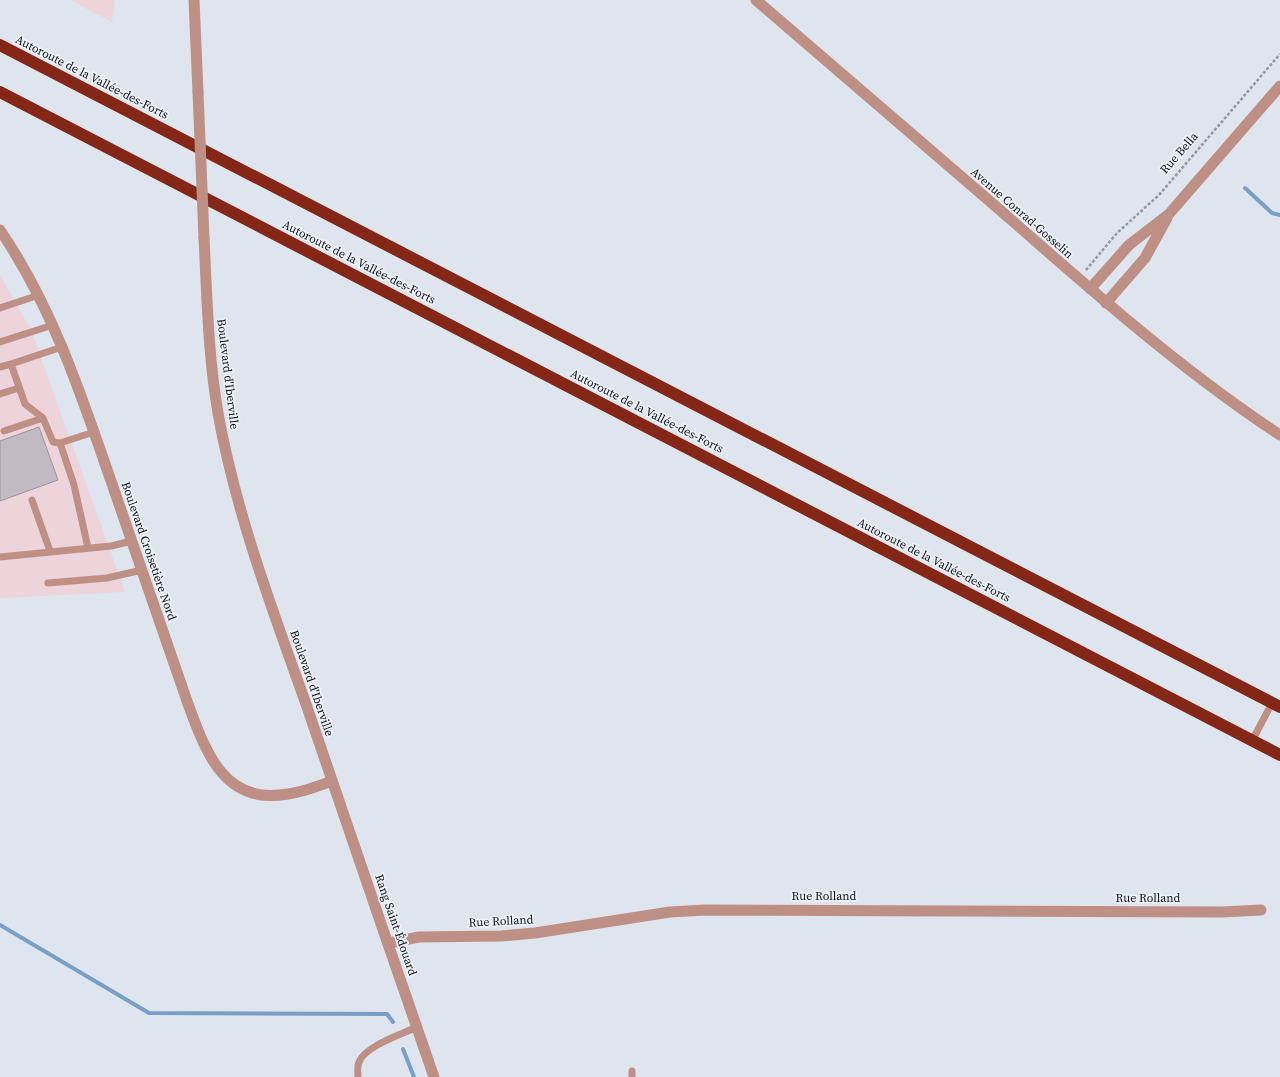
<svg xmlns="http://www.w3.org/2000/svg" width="1280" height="1077" viewBox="0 0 1280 1077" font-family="'Source Serif 4',serif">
  <rect width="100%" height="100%" fill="#dfe5ee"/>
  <path fill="#edd3da" d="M 70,0 L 115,0 L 112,22 Z
    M 0,275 L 31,330 L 125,592 L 0,598 Z"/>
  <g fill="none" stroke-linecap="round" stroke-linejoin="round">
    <path stroke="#789fc5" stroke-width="4" d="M 1245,188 L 1272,213 L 1280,215
      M 0,925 L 149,1013 L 387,1014 L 393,1022
      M 403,1049 L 414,1077"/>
  </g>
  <path fill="#c1bac3" stroke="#9a949c" d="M 39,427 L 58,480 L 0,501 L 0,441 Z"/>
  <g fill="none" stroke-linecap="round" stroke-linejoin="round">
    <path stroke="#93979e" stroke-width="2.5" stroke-dasharray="3 2" stroke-linecap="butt" d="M 1086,270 L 1117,233 L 1159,195 L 1280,54"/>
    <path stroke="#be8f85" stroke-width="7" d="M 0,308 L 39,295
      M 0,342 L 53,325
      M 62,347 L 11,364 L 25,404 L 43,418 L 53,442 L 60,443 L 94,432
      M 0,367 L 11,364
      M 0,394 L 19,388
      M 4,431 L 43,418
      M 60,443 L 74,485 L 88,548
      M 32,500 L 50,551
      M 0,557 L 111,546 L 132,541
      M 48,583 L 107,578 L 142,570
      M 1252,741 L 1272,703
      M 358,1077 C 358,1072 357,1066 359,1062 C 365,1046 402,1034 417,1027
      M 632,1077 L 632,1071"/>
    <path stroke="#be8f85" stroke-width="11" d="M 0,230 C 52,306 81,394 111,481 C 136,554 162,627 187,701 C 205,750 223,806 288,794 C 303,792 318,786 332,781
      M 1090,289 L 1129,245 L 1169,214 L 1280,86
      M 1106,303 L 1145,258 L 1167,218
      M 389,943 L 419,937 L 501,936 L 535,933 L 670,912 L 705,910 L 1222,912 L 1261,910"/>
    <path stroke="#be8f85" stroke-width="11" d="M 194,0 L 198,92
      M 756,0 C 837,70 919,140 1000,210 C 1090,289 1180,369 1280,435
      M 204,238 C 207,296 208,355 218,413 C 236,514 273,611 307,707 C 349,830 391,954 434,1077"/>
    <path stroke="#842716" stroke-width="12" d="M 0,45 L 1280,707
      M 0,92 L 1280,755"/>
    <path stroke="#be8f85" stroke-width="11" d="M 198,92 L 204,238"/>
  </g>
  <g text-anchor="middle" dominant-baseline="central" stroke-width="3.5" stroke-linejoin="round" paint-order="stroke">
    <g font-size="12" fill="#0f1114" stroke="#ecf2fb">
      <text transform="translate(92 77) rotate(27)">Autoroute de la Vallée-des-Forts</text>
      <text transform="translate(1179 153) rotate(-49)">Rue Bella</text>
      <text transform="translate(1022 213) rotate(41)">Avenue Conrad-Gosselin</text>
      <text transform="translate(359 262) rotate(27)">Autoroute de la Vallée-des-Forts</text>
      <text transform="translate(228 374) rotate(83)">Boulevard d'Iberville</text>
      <text transform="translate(647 411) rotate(27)">Autoroute de la Vallée-des-Forts</text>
      <text transform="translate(149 551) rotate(71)">Boulevard Croisetière Nord</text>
      <text transform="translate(934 560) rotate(27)">Autoroute de la Vallée-des-Forts</text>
      <text transform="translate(312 683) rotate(71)">Boulevard d'Iberville</text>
      <text x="824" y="896">Rue Rolland</text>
      <text x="1148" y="898">Rue Rolland</text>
      <text transform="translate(501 921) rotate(-3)">Rue Rolland</text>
      <text transform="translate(396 925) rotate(71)">Rang Saint-Édouard</text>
    </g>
  </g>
</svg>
